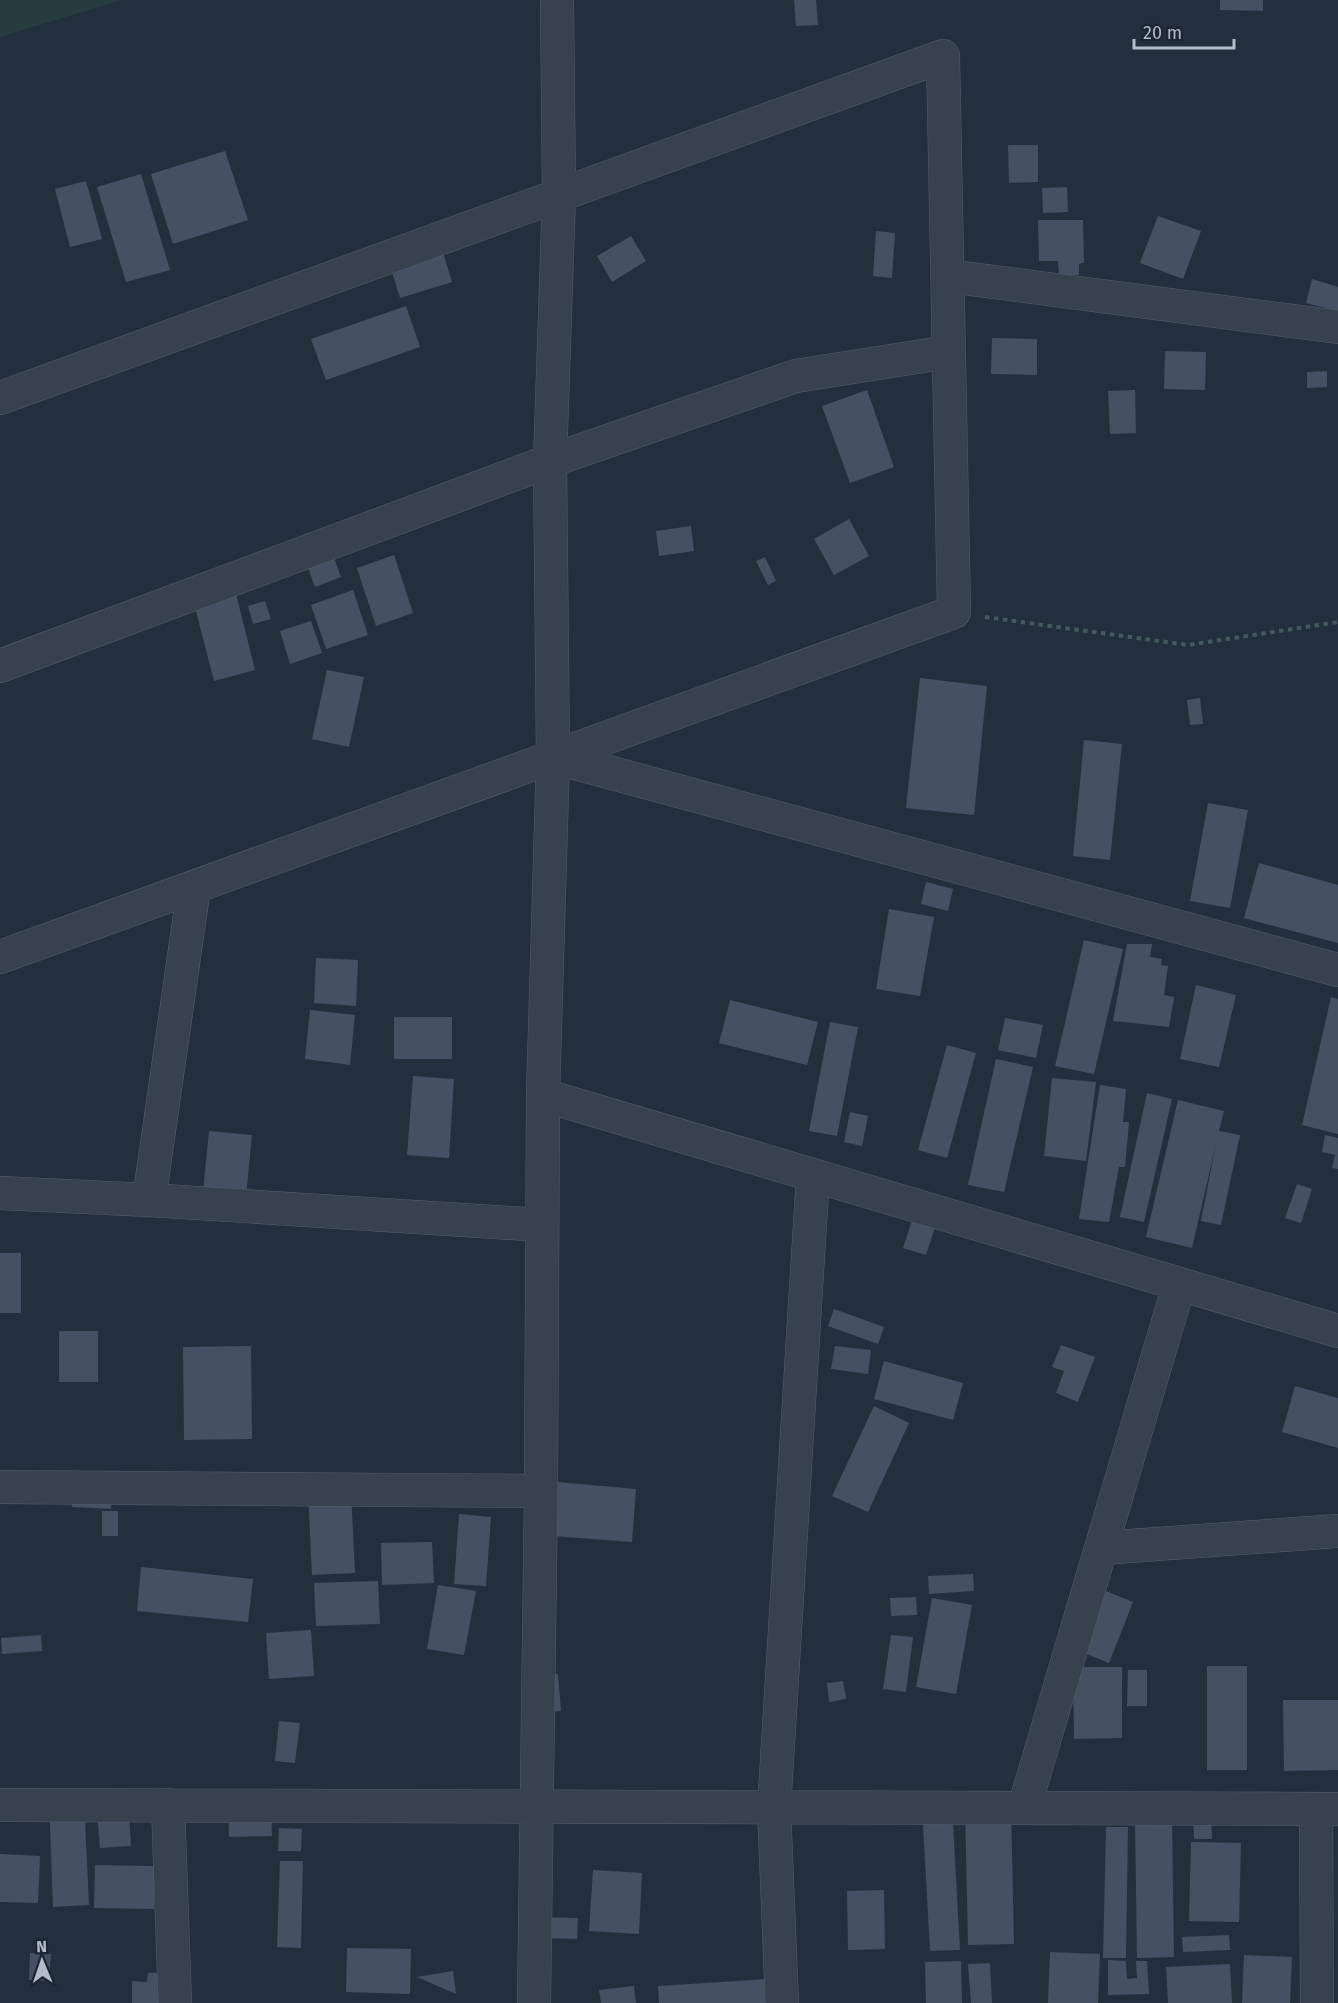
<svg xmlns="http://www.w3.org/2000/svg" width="1338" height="2003" viewBox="0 0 1338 2003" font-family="'Fira Sans',sans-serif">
  <rect width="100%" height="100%" fill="#242f3e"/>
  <path fill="#263c3f" d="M 0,0 L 122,0 L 0,37 Z"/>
  <path fill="#455162" d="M 794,0 L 816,0 L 818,25 L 796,26 Z
    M 1220,0 L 1263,0 L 1263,11 L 1220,10 Z
    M 1008,145 L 1038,145 L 1038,182 L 1009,183 Z
    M 225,151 L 248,220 L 173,244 L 151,174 Z
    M 141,174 L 170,270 L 126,282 L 97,187 Z
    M 86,181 L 102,239 L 70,247 L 55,189 Z
    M 1067,187 L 1068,212 L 1043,213 L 1042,188 Z
    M 1158,216 L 1201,231 L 1183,279 L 1140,263 Z
    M 1038,220 L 1083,220 L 1084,263 L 1079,264 L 1079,275 L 1059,275 L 1058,261 L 1039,261 Z
    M 876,231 L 895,233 L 892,278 L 873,276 Z
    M 631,236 L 646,261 L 612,282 L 597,256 Z
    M 442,249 L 452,282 L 400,298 L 390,265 Z
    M 1312,279 L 1338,287 L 1338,311 L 1306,303 Z
    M 406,306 L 420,347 L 326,380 L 311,339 Z
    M 992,338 L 1037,339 L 1037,375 L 991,374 Z
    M 1165,351 L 1206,352 L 1205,390 L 1164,389 Z
    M 1327,371 L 1327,387 L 1307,388 L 1307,372 Z
    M 867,390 L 894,467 L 850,483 L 822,406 Z
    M 1135,390 L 1136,433 L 1110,434 L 1108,391 Z
    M 849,519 L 869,556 L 834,575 L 814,539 Z
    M 691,526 L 694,551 L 659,556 L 656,531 Z
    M 328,541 L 341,577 L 315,587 L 302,551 Z
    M 394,555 L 413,613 L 376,626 L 357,568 Z
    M 765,557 L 776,581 L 768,585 L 756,561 Z
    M 232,578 L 255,670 L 214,681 L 190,588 Z
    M 353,590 L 368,635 L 326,649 L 311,605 Z
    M 265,601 L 271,619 L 253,624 L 248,606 Z
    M 311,621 L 322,653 L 290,664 L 280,631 Z
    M 327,670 L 364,677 L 349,747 L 312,739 Z
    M 920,678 L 987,686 L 974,815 L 906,808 Z
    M 1200,698 L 1203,724 L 1190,725 L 1187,700 Z
    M 1084,740 L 1122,744 L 1110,860 L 1073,856 Z
    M 1208,803 L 1248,810 L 1230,908 L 1190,901 Z
    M 1259,863 L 1338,885 L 1338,943 L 1244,918 Z
    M 926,882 L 953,889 L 948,911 L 921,904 Z
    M 889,909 L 934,917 L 920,996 L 876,989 Z
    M 1084,940 L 1123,949 L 1094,1074 L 1055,1066 Z
    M 1127,944 L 1152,944 L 1150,957 L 1162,959 L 1161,965 L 1168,966 L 1164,995 L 1174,997 L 1169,1027 L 1113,1021 Z
    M 316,958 L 358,960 L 356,1006 L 314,1003 Z
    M 1196,985 L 1236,995 L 1219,1067 L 1180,1059 Z
    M 1331,997 L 1338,999 L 1338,1134 L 1302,1125 Z
    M 730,1000 L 818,1022 L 807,1065 L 719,1043 Z
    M 310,1010 L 355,1015 L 350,1065 L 305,1059 Z
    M 394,1017 L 452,1017 L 452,1059 L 394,1059 Z
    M 1005,1018 L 1043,1025 L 1036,1058 L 998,1050 Z
    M 830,1022 L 858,1027 L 837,1136 L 809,1131 Z
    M 947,1045 L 976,1053 L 947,1158 L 918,1150 Z
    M 996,1059 L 1033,1067 L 1004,1192 L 968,1185 Z
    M 413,1076 L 454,1079 L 449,1158 L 407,1155 Z
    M 1052,1078 L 1096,1082 L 1086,1161 L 1044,1156 Z
    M 1100,1085 L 1126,1089 L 1123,1122 L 1129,1122 L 1125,1167 L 1119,1167 L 1109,1222 L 1079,1219 Z
    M 1147,1093 L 1172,1099 L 1144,1222 L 1120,1217 Z
    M 1178,1100 L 1224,1111 L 1219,1131 L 1240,1135 L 1221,1225 L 1201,1221 L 1216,1144 L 1192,1248 L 1146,1237 Z
    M 850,1112 L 868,1116 L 862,1146 L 844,1142 Z
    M 209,1131 L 252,1135 L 246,1196 L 203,1192 Z
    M 1325,1135 L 1338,1138 L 1338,1169 L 1332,1168 L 1335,1155 L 1322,1152 Z
    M 1297,1184 L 1312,1189 L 1301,1223 L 1285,1218 Z
    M 914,1214 L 937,1221 L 926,1255 L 903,1248 Z
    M 0,1253 L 21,1253 L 21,1313 L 0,1313 Z
    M 834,1309 L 884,1327 L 878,1344 L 828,1326 Z
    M 59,1331 L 98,1331 L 98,1382 L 59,1382 Z
    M 1061,1345 L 1095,1357 L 1078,1402 L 1056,1393 L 1064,1371 L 1052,1367 Z
    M 251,1346 L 252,1439 L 184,1440 L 183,1347 Z
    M 835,1346 L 871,1350 L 868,1374 L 831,1369 Z
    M 884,1361 L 963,1383 L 953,1420 L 874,1399 Z
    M 1295,1386 L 1338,1398 L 1338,1448 L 1282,1432 Z
    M 874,1406 L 909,1423 L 868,1512 L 832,1496 Z
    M 557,1482 L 636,1489 L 632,1542 L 553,1536 Z
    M 72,1486 L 112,1488 L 111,1509 L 72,1507 Z
    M 351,1491 L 355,1573 L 312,1575 L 308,1493 Z
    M 102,1511 L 118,1511 L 118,1536 L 102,1536 Z
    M 459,1514 L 491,1517 L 486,1586 L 454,1584 Z
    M 432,1542 L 434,1583 L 382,1585 L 381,1543 Z
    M 141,1567 L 253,1579 L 248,1622 L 137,1611 Z
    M 973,1574 L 974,1591 L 929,1594 L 928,1576 Z
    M 378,1581 L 380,1624 L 316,1626 L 314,1583 Z
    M 438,1585 L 476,1591 L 464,1655 L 427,1649 Z
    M 1091,1585 L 1133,1602 L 1109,1663 L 1067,1646 Z
    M 916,1597 L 917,1615 L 891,1616 L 890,1598 Z
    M 932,1598 L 972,1605 L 956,1694 L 916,1687 Z
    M 311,1630 L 314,1676 L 269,1679 L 266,1633 Z
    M 41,1635 L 42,1651 L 2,1654 L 1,1638 Z
    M 891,1635 L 913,1637 L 906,1692 L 883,1689 Z
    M 1207,1666 L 1247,1666 L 1247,1770 L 1207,1770 Z
    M 1073,1667 L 1122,1667 L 1122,1738 L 1074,1739 Z
    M 1128,1670 L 1147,1670 L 1147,1706 L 1127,1706 Z
    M 558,1674 L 561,1711 L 529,1714 L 526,1676 Z
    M 843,1681 L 846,1699 L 829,1702 L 827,1683 Z
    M 1283,1700 L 1338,1700 L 1338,1770 L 1284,1771 Z
    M 279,1721 L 300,1723 L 295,1763 L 275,1761 Z
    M 84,1798 L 89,1905 L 53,1907 L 49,1799 Z
    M 271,1798 L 272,1836 L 229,1837 L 228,1799 Z
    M 128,1800 L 131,1846 L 100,1848 L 96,1803 Z
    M 952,1805 L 960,1950 L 930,1951 L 922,1807 Z
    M 1011,1806 L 1014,1944 L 968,1945 L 965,1807 Z
    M 1211,1811 L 1212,1839 L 1194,1839 L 1193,1812 Z
    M 1172,1819 L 1174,1957 L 1137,1958 L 1135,1820 Z
    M 1106,1827 L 1128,1827 L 1126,1958 L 1103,1958 Z
    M 279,1828 L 302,1829 L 301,1851 L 278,1851 Z
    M 1191,1842 L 1241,1843 L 1239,1922 L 1189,1921 Z
    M 0,1854 L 40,1856 L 38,1903 L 0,1902 Z
    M 280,1861 L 303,1861 L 301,1948 L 277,1947 Z
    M 95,1865 L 154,1866 L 154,1909 L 94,1908 Z
    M 593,1870 L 642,1873 L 639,1934 L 589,1931 Z
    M 884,1890 L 885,1949 L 848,1950 L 847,1891 Z
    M 535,1917 L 578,1918 L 577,1939 L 535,1938 Z
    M 1229,1935 L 1230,1950 L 1183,1952 L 1182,1937 Z
    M 347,1948 L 411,1949 L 410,1994 L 346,1992 Z
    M 1050,1952 L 1100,1954 L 1098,2003 L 1048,2003 Z
    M 30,1953 L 51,1954 L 49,1981 L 29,1980 Z
    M 1244,1955 L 1292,1957 L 1290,2003 L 1242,2003 Z
    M 1108,1960 L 1126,1961 L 1127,1979 L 1137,1978 L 1136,1961 L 1147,1961 L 1149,1994 L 1108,1995 Z
    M 961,1961 L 962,2003 L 926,2003 L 925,1962 Z
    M 990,1963 L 992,2003 L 971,2003 L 968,1964 Z
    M 1230,1964 L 1232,2003 L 1168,2003 L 1166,1967 Z
    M 453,1971 L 456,1994 L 417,1977 Z
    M 148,1973 L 162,1973 L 162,2003 L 132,2003 L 132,1981 L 147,1982 Z
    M 767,1979 L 768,2003 L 659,2003 L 658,1986 Z
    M 634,1986 L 636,2003 L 601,2003 L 599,1990 Z"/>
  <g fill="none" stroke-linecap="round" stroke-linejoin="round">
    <g stroke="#565f6c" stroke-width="34">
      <path id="minor" d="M 948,276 L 1338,327
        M 0,398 L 943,56 L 954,612 L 0,957
        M 0,666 L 550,461 L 796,376 L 948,352
        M 553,757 L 1338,970
        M 543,1095 L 1338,1331
        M 0,1193 L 149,1200 L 542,1225
        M 149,1200 L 194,887
        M 0,1487 L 541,1491
        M 1102,1548 L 1338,1531
        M 0,1805 L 1338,1809
        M 168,1805 L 175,2003
        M 1024,1808 L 1179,1285
        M 1316,1809 L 1317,2003
        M 534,2003 L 541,1491 L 543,1095 L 553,757 L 550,461 L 559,196 L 557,0
        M 782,2003 L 774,1808 L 813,1175"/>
    </g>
    <path stroke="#44595c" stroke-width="4" stroke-dasharray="4.5 4.5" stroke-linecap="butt" d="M 985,617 L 1188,645 L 1338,622"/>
    <use href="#minor" stroke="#38414e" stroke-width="33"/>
  </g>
  <g transform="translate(42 1961) rotate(358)" stroke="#1d2633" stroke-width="4.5" paint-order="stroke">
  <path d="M0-4.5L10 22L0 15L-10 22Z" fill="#b4bcc9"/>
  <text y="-9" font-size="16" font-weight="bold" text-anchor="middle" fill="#b4bcc9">N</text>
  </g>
  <path d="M1134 39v9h100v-9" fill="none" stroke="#b4bcc9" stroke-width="3"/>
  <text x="1143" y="39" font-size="18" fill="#b4bcc9" stroke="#1d2633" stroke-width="4.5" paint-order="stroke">20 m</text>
</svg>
